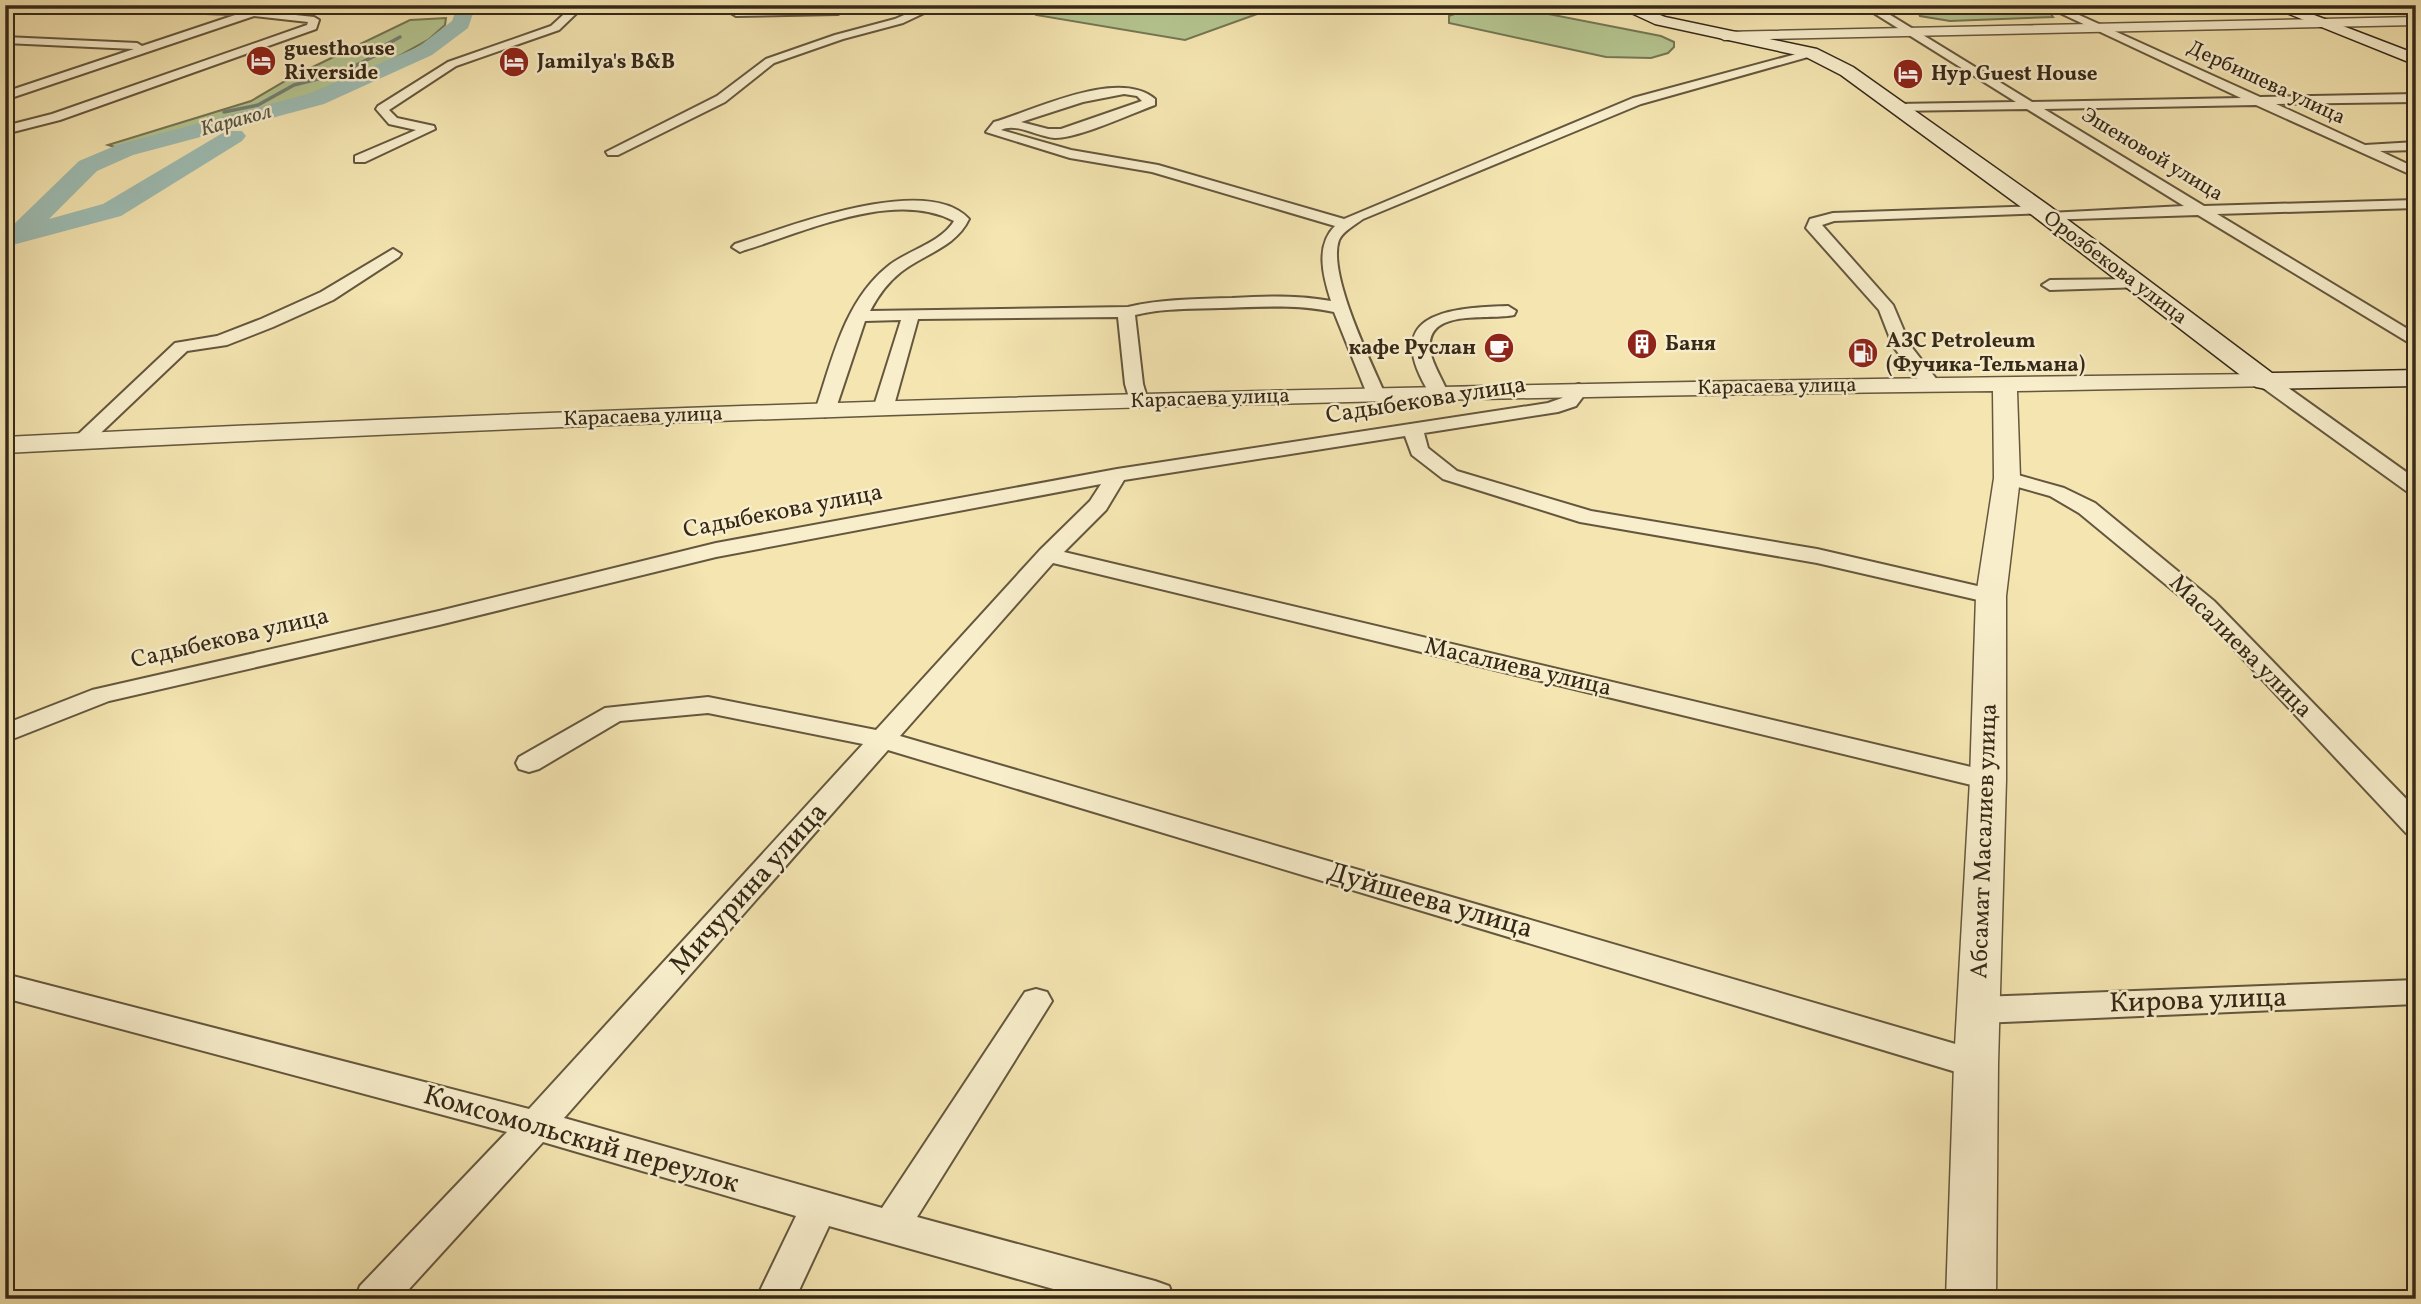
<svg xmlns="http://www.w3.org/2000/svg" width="2421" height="1304" viewBox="0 0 2421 1304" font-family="Vollkorn,serif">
  <rect width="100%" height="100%" fill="#f4e5b1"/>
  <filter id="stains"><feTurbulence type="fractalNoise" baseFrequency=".00286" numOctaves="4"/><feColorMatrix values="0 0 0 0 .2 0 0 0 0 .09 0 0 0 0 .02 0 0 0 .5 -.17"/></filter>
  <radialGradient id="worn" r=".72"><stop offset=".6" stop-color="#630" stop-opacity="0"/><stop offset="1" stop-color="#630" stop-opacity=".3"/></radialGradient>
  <path fill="#b5c691" stroke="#757754" stroke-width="2" d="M 1035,5 L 1282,5 L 1185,40 L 1036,15 Z
    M 1491,7 L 1518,8 L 1661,36 L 1674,42 L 1674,47 L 1668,53 L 1651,58 L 1606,57 L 1449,23 L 1449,16 L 1470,8 Z
    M 2015,8 L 2050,13 L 2053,17 L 1950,21 L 1920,16 L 1918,11 Z
    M 446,18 L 445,25 L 428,40 L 381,66 L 290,103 L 118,148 L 108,145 L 251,101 L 292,77 L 410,20 Z"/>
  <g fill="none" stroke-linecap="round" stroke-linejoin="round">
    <path stroke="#748176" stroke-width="3.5" d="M 224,112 L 258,105 L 294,85 L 341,73 L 382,52 L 380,48 L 400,37"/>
    <path fill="#9ebdb4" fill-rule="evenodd" d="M 458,5 L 476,5 L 468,28 L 432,55 L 324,104 L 133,155 L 97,171 L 49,219 L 103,204 L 226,131 L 242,131 L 246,136 L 242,141 L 121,216 L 5,247 L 5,229 L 12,226 L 79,161 L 117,145 L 308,94 L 418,47 L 452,21 Z"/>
    <g stroke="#65573e" stroke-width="4">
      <path id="minor" d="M 35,5 L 234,8 L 259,5 L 250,10 L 314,17 L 319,20 L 316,29 L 60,120 L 5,134 L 5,126 L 52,114 L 307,25 L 308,22 L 254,16 L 5,100 L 5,92 L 134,49 L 5,43 L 5,37 L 137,43 L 142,46 L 238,14 L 40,8 Z
        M 574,5 L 585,5 L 559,30 L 456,66 L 389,110 L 397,118 L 434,126 L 435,129 L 365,162 L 355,162 L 355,156 L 416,130 L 389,124 L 376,109 L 378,106 L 448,62 L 551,26 Z
        M 845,5 L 860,5 L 838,14 L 736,16 L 731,13 L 736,10 L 837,8 Z
        M 927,5 L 941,5 L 903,23 L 843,39 L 774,63 L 725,102 L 618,155 L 608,155 L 606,152 L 717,96 L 766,59 L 835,35 L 895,19 Z
        M 1861,5 L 1874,5 L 2032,102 L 2241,98 L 2043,5 L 2057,5 L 2260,97 L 2416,94 L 2416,102 L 2276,104 L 2365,145 L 2416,142 L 2416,150 L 2380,151 L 2416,168 L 2416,177 L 2256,105 L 2044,109 L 2204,206 L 2416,200 L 2416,208 L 2217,214 L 2416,334 L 2416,347 L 2198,215 L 2044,220 L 2042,217 L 2049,213 L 2184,206 L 2027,109 L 1893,111 L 1893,105 L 1897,104 L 2016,102 Z
        M 1811,50 L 1815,51 L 1815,55 L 1641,104 L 1363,219 C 1355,225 1343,231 1339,240 C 1327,273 1371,362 1385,394 L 1376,400 L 1367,394 L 1334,312 C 1296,304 1259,307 1221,308 C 1192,309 1164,308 1135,315 L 1143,384 L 1148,401 L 1139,407 L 1130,401 L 1125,384 L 1118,317 L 918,319 L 893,409 L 890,413 L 876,413 L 873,409 L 901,320 L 865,321 L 835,411 L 825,417 L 815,411 C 832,361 844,302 887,267 C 907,250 940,244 954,221 C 894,189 805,232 745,250 L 740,252 L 732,247 L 735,244 C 786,228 926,172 969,219 C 956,247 924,254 901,272 C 887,283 878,296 870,311 L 1128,307 C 1162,299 1196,299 1232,298 C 1265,296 1298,295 1331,301 C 1323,276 1315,246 1335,226 L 1152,172 L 1070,158 L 986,132 L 994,122 C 1036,110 1118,68 1155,99 L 1155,105 C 1130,114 1079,138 1055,138 C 1038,137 1015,122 1001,130 L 1071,150 L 1158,165 L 1344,219 L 1633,98 ZM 1124,94 L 1137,96 L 1142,101 L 1061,129 L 1048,129 L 1021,122 L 1083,102 Z
        M 2040,206 L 2045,207 L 2047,210 L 2045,213 L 1834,221 L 1822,225 L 1893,305 L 1910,345 L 1941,385 L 1932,391 L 1925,389 L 1893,346 L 1879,310 L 1806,228 L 1810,219 L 1833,213 Z
        M 393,249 L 401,254 L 399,257 L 333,300 L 273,327 L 227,345 L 187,351 L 88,445 L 74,445 L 71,441 L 175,343 L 217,336 L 261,319 L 321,292 Z
        M 2137,279 L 2145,284 L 2143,287 L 2050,290 L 2042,285 L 2050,280 Z
        M 1508,306 L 1516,311 L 1514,315 C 1487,321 1417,306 1432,358 C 1436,370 1443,381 1448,393 L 1446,397 L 1432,397 C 1379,315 1443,308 1508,306 Z
        M 2266,375 L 2273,377 L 2416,479 L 2416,495 L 2409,493 L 2259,385 L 2257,381 L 2259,377 Z
        M 1579,384 L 1588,390 L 1576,406 L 1558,412 L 1424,433 L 1428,448 L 1457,471 L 1591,511 L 1817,549 L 1999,591 L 2003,596 L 1999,601 L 1991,603 L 1817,563 L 1580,522 L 1443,479 L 1412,455 L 1405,436 L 1124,480 L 1106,510 L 1064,552 L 1988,771 L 1998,774 L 2002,780 L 1998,786 L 1988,789 L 1053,563 L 900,736 L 1976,1050 L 1988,1054 L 1993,1064 L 1988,1074 L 1976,1078 L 888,750 L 564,1118 L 882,1208 L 1025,992 L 1036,989 L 1047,992 L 1052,1001 L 917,1217 L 1155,1281 L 1169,1286 L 1174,1299 L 1089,1299 L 829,1226 L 795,1299 L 756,1299 L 796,1216 L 543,1142 L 400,1299 L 355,1299 L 360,1286 L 507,1132 L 5,998 L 5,974 L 529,1109 L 863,744 L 708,713 L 620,721 L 539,769 L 529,772 L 519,769 L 516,763 L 519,757 L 605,708 L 708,697 L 876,730 L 1040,550 L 1090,501 L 1101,484 L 716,557 L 439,625 L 109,701 L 5,742 L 5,724 L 92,690 L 439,611 L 716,543 L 1117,469 L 1548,403 L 1562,398 L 1572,386 Z
        M 2007,472 L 2064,488 L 2095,503 L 2214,601 L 2416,809 L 2416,836 L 2406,833 L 2198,611 L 2079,513 L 2050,496 L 2000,482 L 1997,478 L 2000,474 Z
        M 2416,980 L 2416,1004 L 1980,1023 L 1969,1019 L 1964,1010 L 1969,1001 L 1980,997 Z"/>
    </g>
    <g stroke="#65573e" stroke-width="3">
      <path id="tertiary" d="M 2416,17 L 2416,25 L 1724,40 L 1717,36 L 1724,32 Z
        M 2266,374 L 2274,376 L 2278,381 L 2274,386 L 2017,391 L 2020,478 L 2006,596 L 2006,780 L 1998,1064 L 1996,1299 L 1946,1299 L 1954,1064 L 1970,780 L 1976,596 L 1994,478 L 1993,391 C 1330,398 667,418 5,453 L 5,437 C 758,399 1512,382 2266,374 Z"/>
    </g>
    <g stroke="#352818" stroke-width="3">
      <path id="secondary" d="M 1614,5 L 1635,5 L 1665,17 L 1817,49 L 1853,67 L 2048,205 L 2272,373 L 2416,370 L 2416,386 L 2266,389 L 2256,387 L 2032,215 L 1841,75 L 1806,57 L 1655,24 Z
        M 2267,5 L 2288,5 L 2416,54 L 2416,65 Z"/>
    </g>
    <use href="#minor" fill="#f8eecc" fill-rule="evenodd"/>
    <use href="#tertiary" fill="#f8eecc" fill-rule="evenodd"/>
    <use href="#secondary" fill="#f8eecc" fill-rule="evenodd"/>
  </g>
  <defs>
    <g id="hotel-disc" transform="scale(1.575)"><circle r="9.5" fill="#8f2418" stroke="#f8eecc"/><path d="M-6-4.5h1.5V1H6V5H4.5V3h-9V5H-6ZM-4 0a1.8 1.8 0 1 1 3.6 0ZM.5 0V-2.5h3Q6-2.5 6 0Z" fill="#fff"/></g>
    <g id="building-disc" transform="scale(1.575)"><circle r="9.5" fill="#8f2418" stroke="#f8eecc"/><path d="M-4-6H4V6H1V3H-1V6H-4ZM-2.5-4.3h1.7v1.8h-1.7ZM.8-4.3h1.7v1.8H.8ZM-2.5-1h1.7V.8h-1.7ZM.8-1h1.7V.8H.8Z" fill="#fff"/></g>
    <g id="cafe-disc" transform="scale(1.575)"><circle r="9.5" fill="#8f2418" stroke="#f8eecc"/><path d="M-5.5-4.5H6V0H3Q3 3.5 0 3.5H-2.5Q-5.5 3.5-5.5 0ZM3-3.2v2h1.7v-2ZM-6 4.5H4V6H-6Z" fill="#fff"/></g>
    <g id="fuel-disc" transform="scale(1.575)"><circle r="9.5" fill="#8f2418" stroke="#f8eecc"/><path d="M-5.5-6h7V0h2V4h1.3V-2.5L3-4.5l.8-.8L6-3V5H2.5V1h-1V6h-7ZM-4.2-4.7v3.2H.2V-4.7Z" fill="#fff"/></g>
  </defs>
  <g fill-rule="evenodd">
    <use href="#hotel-disc" x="261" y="61"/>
    <use href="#hotel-disc" x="514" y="62"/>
    <use href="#hotel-disc" x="1908" y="74"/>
    <use href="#building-disc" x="1642" y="344"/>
    <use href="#cafe-disc" x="1499" y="348"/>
    <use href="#fuel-disc" x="1863" y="353"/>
  </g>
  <g text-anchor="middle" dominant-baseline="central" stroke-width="5" stroke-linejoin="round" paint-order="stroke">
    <g font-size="21" font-weight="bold" fill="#352818" stroke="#f8eecc" text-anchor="start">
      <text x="284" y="49">guesthouse<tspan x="284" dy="24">Riverside</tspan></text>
      <text x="537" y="62">Jamilya's B&amp;B</text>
      <text x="1931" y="74">Нур Guest House</text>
      <text x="1886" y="341">АЗС Petroleum<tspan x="1886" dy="24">(Фучика-Тельмана)</tspan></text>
      <text x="1665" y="344">Баня</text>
      <text x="1476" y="348" text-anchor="end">кафе Руслан</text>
    </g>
    <g font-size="21" fill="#352818" stroke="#f8eecc">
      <text transform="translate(2266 83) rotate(25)">Дербишева улица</text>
      <text transform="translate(2152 155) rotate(31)">Эшеновой улица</text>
      <text transform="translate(2115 268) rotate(37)">Орозбекова улица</text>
      <text transform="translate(1777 387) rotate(-1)">Карасаева улица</text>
      <text transform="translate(1210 399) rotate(-2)">Карасаева улица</text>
      <text transform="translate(643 417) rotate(-2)">Карасаева улица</text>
    </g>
    <g font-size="21" font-style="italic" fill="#545547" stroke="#f8eecc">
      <text transform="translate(236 121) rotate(-15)">Каракол</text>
    </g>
    <g font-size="24" fill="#352818" stroke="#f8eecc">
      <text transform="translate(1426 401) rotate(-9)">Садыбекова улица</text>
      <text transform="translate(783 512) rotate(-11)">Садыбекова улица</text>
      <text transform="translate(230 639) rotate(-13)">Садыбекова улица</text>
      <text transform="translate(2240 647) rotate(45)">Масалиева улица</text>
      <text transform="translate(1518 668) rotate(13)">Масалиева улица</text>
      <text transform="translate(1985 841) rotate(-88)">Абсамат Масалиев улица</text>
    </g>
    <g font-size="28" fill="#352818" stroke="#f8eecc">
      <text transform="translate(749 889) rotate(-48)">Мичурина улица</text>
      <text transform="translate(1430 901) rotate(16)">Дуйшеева улица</text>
      <text transform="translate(2198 1001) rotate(-2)">Кирова улица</text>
      <text transform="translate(581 1140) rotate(16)">Комсомольский переулок</text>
    </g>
  </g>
  <rect width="2421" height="1304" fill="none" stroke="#f4e5b1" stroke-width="28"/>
  <rect x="7" y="7" width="2407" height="1290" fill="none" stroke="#352818" stroke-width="3.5"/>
  <rect x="14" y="14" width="2393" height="1276" fill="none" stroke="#352818" stroke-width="2"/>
  <rect width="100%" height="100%" filter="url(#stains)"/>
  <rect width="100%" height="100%" fill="url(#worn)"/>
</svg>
